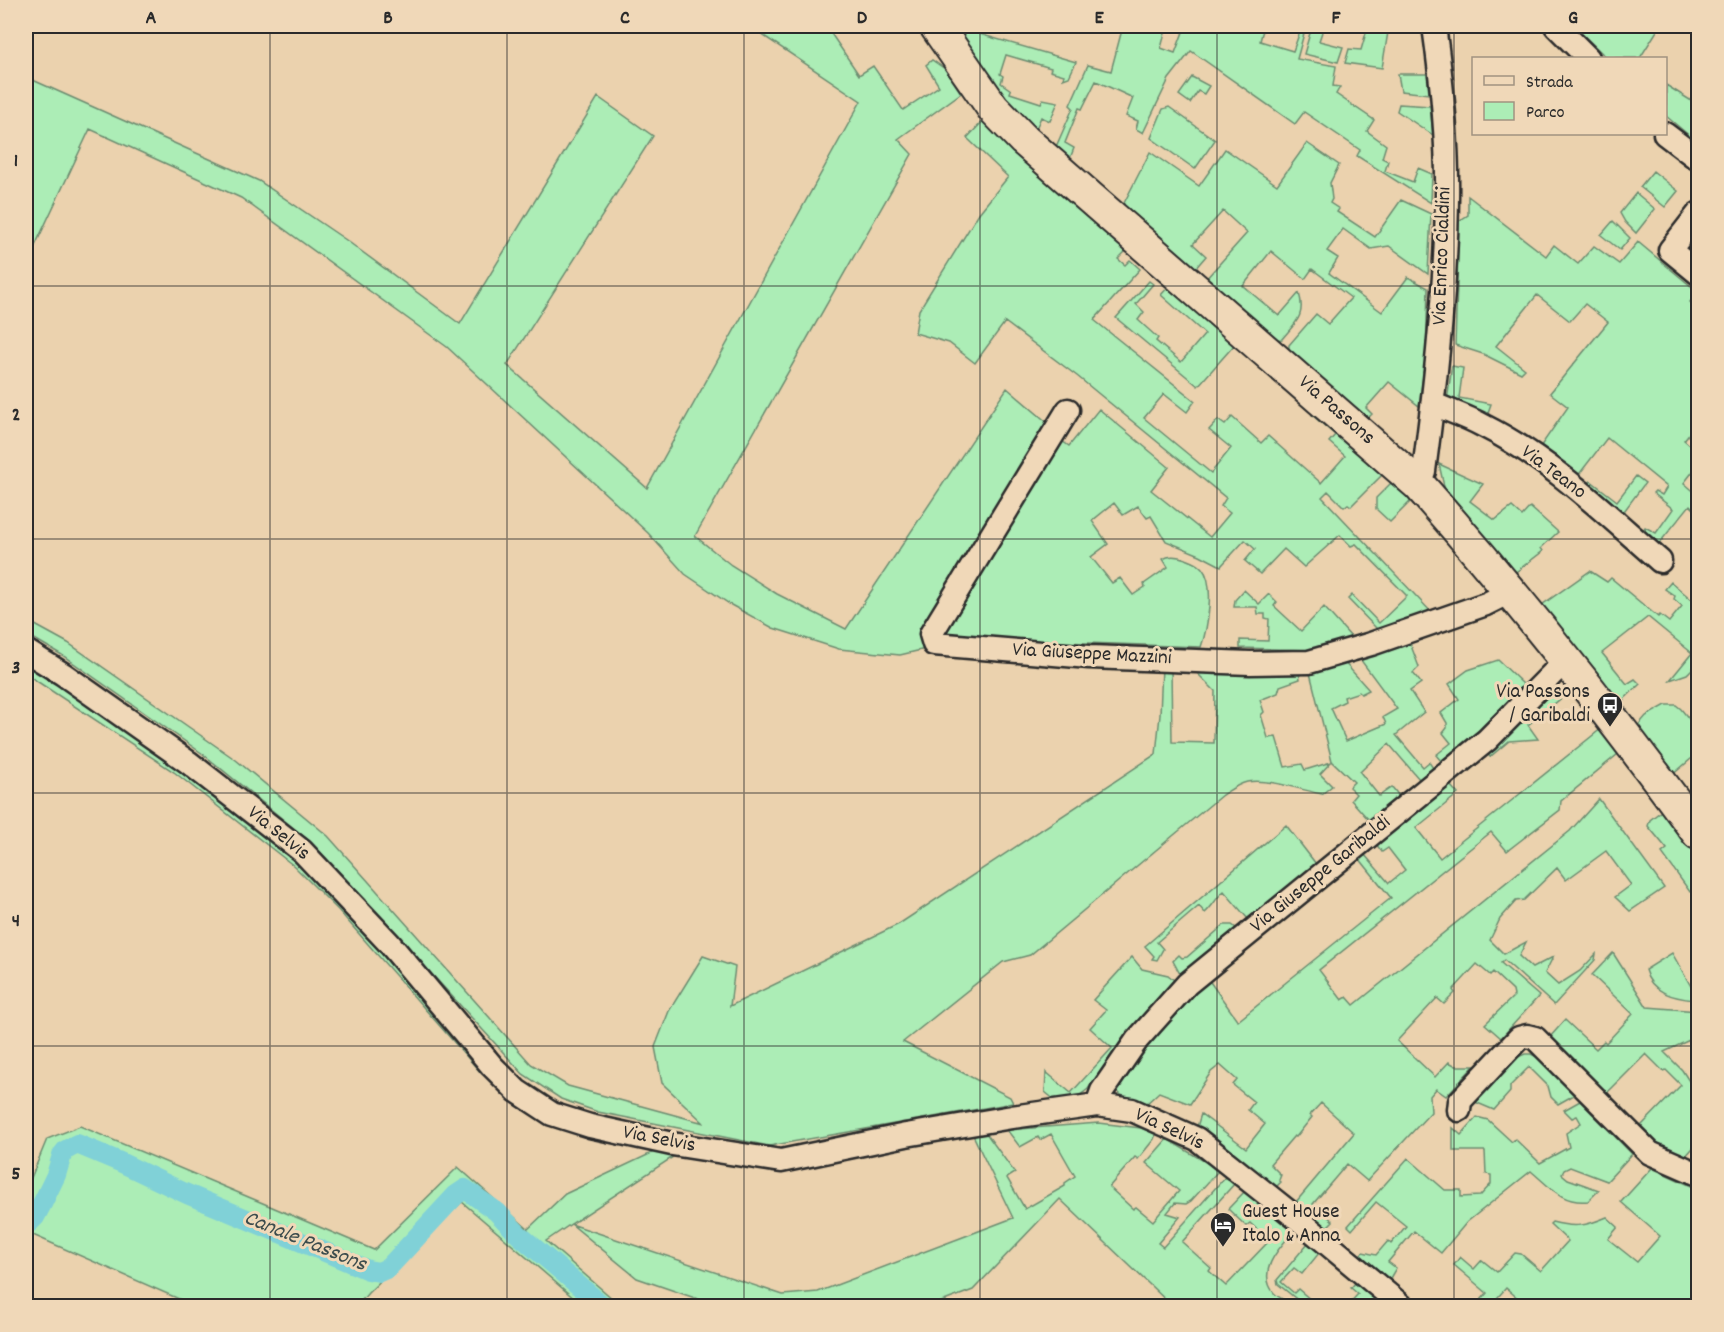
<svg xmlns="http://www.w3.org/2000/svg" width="1724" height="1332" viewBox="0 0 1724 1332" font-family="Dekko,sans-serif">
  <rect width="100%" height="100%" fill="#ebd2ae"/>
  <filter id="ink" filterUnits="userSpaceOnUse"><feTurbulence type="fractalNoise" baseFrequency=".0167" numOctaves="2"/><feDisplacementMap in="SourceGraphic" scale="12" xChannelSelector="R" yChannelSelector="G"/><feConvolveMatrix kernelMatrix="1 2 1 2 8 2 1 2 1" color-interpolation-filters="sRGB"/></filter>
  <g filter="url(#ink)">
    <path fill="#acedb6" stroke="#6c8c70" stroke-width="1.5" d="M 749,26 L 826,26 L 859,75 L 873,66 L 903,110 L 939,86 L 926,65 L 932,60 L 945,69 L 961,93 L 898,139 L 912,154 L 695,536 L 731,565 L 777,594 L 846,629 L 1007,388 L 1049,424 L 934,647 L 900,655 L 839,649 L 773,628 L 731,605 L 685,574 L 648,533 L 447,347 L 241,198 L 90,129 L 26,265 L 26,77 L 259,181 L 346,240 L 460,324 L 598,97 L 653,136 L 507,365 L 647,488 L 861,101 Z
      M 952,26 L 1076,62 L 1069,77 L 1063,79 L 1064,75 L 1050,71 L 1051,68 L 1006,55 L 1000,74 L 1003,76 L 1001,83 L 1011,90 L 1010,93 L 1041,103 L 1043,99 L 1058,102 L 1050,121 L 1041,117 L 1035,131 L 1004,97 Z
      M 1123,26 L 1167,26 L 1161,48 L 1175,53 L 1183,32 L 1173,26 L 1264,26 L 1260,41 L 1293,51 L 1302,26 L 1306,26 L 1297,59 L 1336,66 L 1333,86 L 1340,87 L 1336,94 L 1374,120 L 1367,131 L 1386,145 L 1382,158 L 1388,161 L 1385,171 L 1413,182 L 1418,168 L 1432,174 L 1431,203 L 1357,156 L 1360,150 L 1304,112 L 1295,124 L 1191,51 L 1169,79 L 1143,133 L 1136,129 L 1138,121 L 1126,116 L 1133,98 L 1096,81 L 1082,109 L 1079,108 L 1065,143 L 1074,148 L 1069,161 L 1055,149 L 1073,108 L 1070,105 L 1088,65 L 1111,71 Z
      M 1312,26 L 1324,26 L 1319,41 L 1343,47 L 1338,62 L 1304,54 Z
      M 1368,26 L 1389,26 L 1382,68 L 1345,63 L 1349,49 L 1361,50 Z
      M 1574,26 L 1660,26 L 1640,58 L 1607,58 Z
      M 1398,74 L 1427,74 L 1429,94 L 1401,91 Z
      M 1192,77 L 1209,86 L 1204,94 L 1198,91 L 1190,103 L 1179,95 Z
      M 1666,85 L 1698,105 L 1698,143 L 1666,116 Z
      M 1399,104 L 1430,106 L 1433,135 L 1397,111 Z
      M 1169,107 L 1215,140 L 1195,169 L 1151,138 L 1163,109 Z
      M 984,120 L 1126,246 L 1125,252 L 1118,259 L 1125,265 L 1130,260 L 1140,269 L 1094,320 L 1195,401 L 1187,412 L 1164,394 L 1144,418 L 1211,473 L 1231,448 L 1209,430 L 1218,420 L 1225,425 L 1232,417 L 1261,443 L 1268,436 L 1321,483 L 1345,456 L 1329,442 L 1335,435 L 1312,415 L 1315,412 L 1385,472 L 1351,506 L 1348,504 L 1344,507 L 1328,491 L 1322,497 L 1434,615 L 1377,629 L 1348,599 L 1352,595 L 1379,623 L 1407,596 L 1356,544 L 1351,546 L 1340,535 L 1304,567 L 1284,549 L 1260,574 L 1245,561 L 1255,549 L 1245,540 L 1221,566 L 1200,555 L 1166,541 L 1151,516 L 1147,518 L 1138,506 L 1123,515 L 1114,503 L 1092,521 L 1108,544 L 1091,557 L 1112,583 L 1120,578 L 1133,595 L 1145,587 L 1144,584 L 1168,567 L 1163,559 C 1170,554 1178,556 1186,559 C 1191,561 1198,563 1202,568 C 1216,584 1207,630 1201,647 L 941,638 L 1059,439 L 1069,446 L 1099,409 L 1169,467 L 1151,490 L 1210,537 L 1230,513 L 1221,506 L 1226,498 L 1077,376 L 1005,322 L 975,363 L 949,343 L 915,333 L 919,310 L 979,213 L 1008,177 L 967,138 Z
      M 1307,143 L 1339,165 L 1330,183 L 1332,199 L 1330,203 L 1339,209 L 1337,212 L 1375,237 L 1401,200 L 1431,214 L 1428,274 L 1389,246 L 1371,249 L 1343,229 L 1327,251 L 1338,258 L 1329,273 L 1382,312 L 1408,277 L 1428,288 L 1426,353 L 1419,406 L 1389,382 L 1366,408 L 1372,414 L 1365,421 L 1289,355 L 1289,345 L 1316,314 L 1328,324 L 1351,298 L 1312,269 L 1305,279 L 1271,251 L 1243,286 L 1279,316 L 1299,293 C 1306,316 1296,322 1282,339 L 1273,340 L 1205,280 L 1247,233 L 1223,211 L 1193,244 L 1206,256 L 1194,270 L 1122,207 L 1150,152 L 1199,186 L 1225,149 L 1277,185 Z
      M 1653,171 L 1678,191 L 1665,207 L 1640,187 Z
      M 1636,193 L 1655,209 L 1636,233 L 1625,222 L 1620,213 Z
      M 1468,196 L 1546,256 L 1554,245 L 1578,264 L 1594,246 L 1619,264 L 1638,242 L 1698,292 L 1690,302 L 1698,310 L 1698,422 L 1684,440 L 1698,452 L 1698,465 L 1684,483 L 1698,495 L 1698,508 L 1696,511 L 1690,505 L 1657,546 L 1641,533 L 1645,527 L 1656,533 L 1673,509 L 1653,493 L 1655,491 L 1662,495 L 1667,487 L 1607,438 L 1577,477 L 1538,450 L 1568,407 L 1550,393 L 1608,322 L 1585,304 L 1570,321 L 1537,295 L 1496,346 L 1525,369 L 1521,373 L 1483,354 L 1455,345 L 1459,221 L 1468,215 Z
      M 1613,221 L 1630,238 L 1620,250 L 1601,235 Z
      M 1149,281 L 1153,284 L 1136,304 L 1144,312 L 1138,320 L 1158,338 L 1156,341 L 1181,362 L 1205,334 L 1161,295 L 1170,285 L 1236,343 L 1198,386 L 1116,318 Z
      M 1452,366 L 1463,368 L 1459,398 L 1491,404 L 1486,418 L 1447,401 Z
      M 1439,464 L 1483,484 L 1470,501 L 1495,520 L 1512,507 L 1522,516 L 1530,507 L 1558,532 L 1541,548 L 1543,551 L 1512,575 L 1445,491 Z
      M 1636,476 L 1645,483 L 1622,514 L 1587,484 L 1591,481 L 1617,501 Z
      M 1393,481 L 1412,500 L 1390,522 L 1376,509 L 1376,498 Z
      M 1590,571 L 1607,582 L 1611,578 L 1658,617 L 1660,615 L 1669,622 L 1682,606 L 1674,599 L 1675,596 L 1665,589 L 1671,582 L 1698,605 L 1698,663 L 1687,674 L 1670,680 L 1692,653 L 1648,617 L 1602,653 L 1627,684 L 1635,679 L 1640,684 L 1617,706 L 1539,607 Z
      M 1244,590 L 1259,604 L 1269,594 L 1277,602 L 1274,606 L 1301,631 L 1324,607 L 1351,637 L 1311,650 L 1240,648 L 1240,640 L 1268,641 L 1269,619 L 1265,618 L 1265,614 L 1258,614 L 1257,607 L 1234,607 L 1235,600 Z
      M 26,620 L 68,643 L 236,760 L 328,836 L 531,1064 L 568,1086 L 704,1123 L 662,1083 L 655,1047 L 669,1011 L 703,956 L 735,967 L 730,1006 L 899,924 L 1156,754 L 1160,715 L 1162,667 L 1171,668 L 1172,742 L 1214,743 L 1215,691 L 1194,670 L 1299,672 L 1300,679 L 1280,686 L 1278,693 L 1260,700 L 1264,712 L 1261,715 L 1268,738 L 1276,737 L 1285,767 L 1302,764 L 1305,770 L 1331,762 L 1320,774 L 1332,786 L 1322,794 C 1301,790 1267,778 1247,782 C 1238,784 1230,790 1222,795 L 1030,955 L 1003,962 L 903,1042 L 1010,1097 L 1013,1103 L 769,1146 L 598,1112 L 561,1099 L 523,1074 L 312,843 L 203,754 L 62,655 L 26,634 Z
      M 1410,643 L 1419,667 L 1413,673 L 1421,683 L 1410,691 L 1424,712 L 1396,735 L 1423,767 L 1429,762 L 1433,768 L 1419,779 L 1389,744 L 1360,772 L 1379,796 L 1392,787 L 1399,796 L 1369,820 L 1351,800 L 1356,794 L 1349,787 L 1354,782 L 1332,761 L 1310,673 L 1344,662 L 1369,690 L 1361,694 L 1359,692 L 1344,697 L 1345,701 L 1331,708 L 1346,741 L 1386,724 L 1383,717 L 1397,709 L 1360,659 Z
      M 1498,660 L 1524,685 L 1480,729 L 1441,761 L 1436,755 L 1451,743 L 1443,733 L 1447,728 L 1447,723 L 1441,713 L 1459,699 L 1449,684 L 1468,670 Z
      M 26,661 L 123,725 L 305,864 L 516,1098 L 481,1073 L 339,911 L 294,866 L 174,772 L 26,674 Z
      M 1555,684 L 1564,696 L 1528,725 L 1538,739 L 1509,741 L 1490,757 L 1486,752 Z
      M 1666,705 L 1676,705 L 1681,709 L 1698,730 L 1698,753 L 1671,776 L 1635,729 L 1646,716 Z
      M 1602,728 L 1619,750 L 1618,754 L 1561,801 L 1560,810 L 1507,851 L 1491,832 L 1319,970 L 1342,1000 L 1347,997 L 1354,1005 L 1570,831 L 1599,799 L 1664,888 L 1630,911 L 1615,897 L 1631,885 L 1606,851 L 1566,880 L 1557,868 L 1524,900 L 1516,901 L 1500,919 L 1490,940 L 1504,954 L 1526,942 L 1519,956 L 1532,968 L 1553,957 L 1545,973 L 1558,985 L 1580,971 L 1596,954 L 1595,960 L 1554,1005 L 1504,960 L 1501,963 L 1539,996 L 1501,1038 L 1485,1024 L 1514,996 L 1513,991 L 1493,972 L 1490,975 L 1477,964 L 1453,990 L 1455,993 L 1444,1004 L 1437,998 L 1397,1041 L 1435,1077 L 1449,1062 L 1456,1066 L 1474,1066 L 1446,1096 L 1436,1089 L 1430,1096 L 1431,1112 L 1367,1181 L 1347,1164 L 1313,1204 L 1333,1221 L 1327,1227 L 1296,1202 L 1354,1133 L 1321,1103 L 1310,1115 L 1312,1117 L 1296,1137 L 1294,1136 L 1270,1164 L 1281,1175 L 1279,1180 L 1281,1182 L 1276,1187 L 1197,1127 L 1201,1114 L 1246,1148 L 1265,1124 L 1248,1110 L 1254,1102 L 1233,1085 L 1237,1080 L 1220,1065 L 1211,1072 L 1190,1104 L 1159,1092 L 1145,1105 L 1121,1095 L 1116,1090 L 1145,1046 L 1208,979 L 1238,1021 L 1391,898 L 1359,858 L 1364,854 L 1389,883 L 1405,870 L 1388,848 L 1382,852 L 1376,844 L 1450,785 L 1458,794 L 1416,828 L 1440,858 Z
      M 1665,808 L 1698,854 L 1698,885 L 1690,892 L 1662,853 L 1667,849 L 1648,826 L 1650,820 Z
      M 1286,825 L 1316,864 L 1248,919 L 1224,891 C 1216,898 1213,906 1205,913 L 1199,906 L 1157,942 L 1163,949 L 1157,960 L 1152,959 L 1154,956 L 1145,946 Z
      M 1224,925 L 1232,925 L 1236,928 L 1180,974 L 1173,961 L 1179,955 L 1182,958 L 1187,957 Z
      M 1613,953 L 1647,1007 L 1698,1011 L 1698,1036 L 1664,1052 L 1682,1070 L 1698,1095 L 1698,1150 L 1693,1148 L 1683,1159 L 1669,1154 L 1641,1126 L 1681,1085 L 1666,1070 L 1663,1071 L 1646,1054 L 1607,1093 L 1550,1037 L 1565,1020 L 1596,1049 L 1604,1041 L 1606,1043 L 1633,1014 L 1592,975 Z
      M 1672,953 L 1697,997 L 1695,1000 C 1674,998 1651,993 1645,970 Z
      M 1132,957 L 1142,969 L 1168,975 L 1174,980 L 1129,1031 L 1088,1089 L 1079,1096 L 1056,1101 L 1045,1092 L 1046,1072 L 1071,1093 L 1112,1048 L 1090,1028 L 1106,1010 L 1093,1000 Z
      M 1525,1054 L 1531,1054 L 1537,1057 L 1574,1095 L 1558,1104 L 1551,1097 L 1548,1086 L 1529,1067 L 1510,1086 L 1510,1092 L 1494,1110 L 1475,1102 L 1518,1057 Z
      M 1580,1101 L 1632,1154 L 1607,1181 L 1570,1167 L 1564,1170 L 1562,1174 L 1568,1179 L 1599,1190 L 1588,1201 C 1562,1204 1550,1187 1531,1171 L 1467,1222 L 1441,1253 L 1414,1231 L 1388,1262 L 1396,1268 L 1389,1280 L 1360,1255 L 1363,1252 L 1376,1255 L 1388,1241 L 1391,1244 L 1406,1226 L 1376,1202 L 1352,1230 L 1348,1226 L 1408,1158 L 1445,1190 L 1461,1190 L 1461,1197 L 1480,1196 L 1491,1184 L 1491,1175 L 1486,1174 L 1485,1151 L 1453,1151 L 1453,1128 L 1461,1135 L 1477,1117 L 1488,1120 L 1512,1142 L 1515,1139 L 1540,1163 L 1569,1147 L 1566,1133 L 1581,1123 L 1577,1116 L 1572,1118 L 1564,1110 Z
      M 1099,1123 L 1141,1128 L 1156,1134 L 1154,1139 L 1138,1159 L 1135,1157 L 1109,1187 L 1133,1209 L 1136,1207 L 1153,1221 L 1179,1191 L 1146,1163 L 1167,1139 L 1219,1170 L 1191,1201 L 1186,1204 L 1175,1203 L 1167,1213 L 1180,1217 L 1158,1243 L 1163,1247 L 1226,1176 L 1235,1183 L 1182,1242 L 1211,1268 L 1209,1271 L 1226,1286 L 1269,1241 L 1250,1223 L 1246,1226 L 1228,1209 L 1245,1191 L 1294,1231 C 1280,1247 1256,1271 1274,1293 C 1279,1298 1288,1302 1294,1306 L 1172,1306 L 1060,1199 L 973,1290 L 931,1306 L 718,1306 L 637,1278 L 571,1224 L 546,1241 L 621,1306 L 583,1306 L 462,1202 L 368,1293 L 357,1306 L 195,1306 L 26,1232 L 26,1190 L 47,1139 L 80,1126 L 374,1250 L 458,1167 L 528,1229 L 565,1194 L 658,1150 L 679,1153 L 571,1224 L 783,1295 L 818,1292 L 1013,1218 L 973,1135 L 986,1133 L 1015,1173 L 1007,1178 L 1025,1209 L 1065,1186 L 1065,1183 L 1075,1176 L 1051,1134 L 1040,1140 L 1038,1137 L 1020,1147 L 1007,1130 Z
      M 1652,1168 L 1698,1189 L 1698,1306 L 1527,1306 L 1506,1288 L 1490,1306 L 1476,1306 L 1487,1293 L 1454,1265 L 1460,1257 L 1474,1269 L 1482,1260 L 1497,1272 L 1515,1253 L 1521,1254 L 1541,1271 L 1568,1241 L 1550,1224 L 1552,1222 C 1575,1228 1586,1226 1607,1217 L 1618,1227 L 1608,1239 L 1637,1262 L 1660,1236 L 1621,1202 Z
      M 1308,1243 L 1320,1252 L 1302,1274 L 1294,1268 L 1281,1282 L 1294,1293 L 1298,1289 L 1318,1306 L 1305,1306 L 1278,1284 L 1277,1280 Z
      M 1355,1283 L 1383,1306 L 1347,1306 L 1358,1294 L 1351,1288 Z"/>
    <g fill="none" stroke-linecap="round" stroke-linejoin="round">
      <path stroke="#80d1d7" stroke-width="20" d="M 26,1222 L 29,1223 L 35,1217 L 43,1202 L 56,1175 L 62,1155 L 66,1150 L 77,1144 L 120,1162 L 187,1194 L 368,1270 L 379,1272 L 388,1268 L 456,1195 L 465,1189 L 497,1212 L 519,1235 L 603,1306"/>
      <g stroke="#2b2b2b" stroke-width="27">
        <path id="street" d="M 1556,26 L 1588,58
          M 1665,134 L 1698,159
          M 1698,214 L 1670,250 L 1698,273
          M 1433,404 C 1450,411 1468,417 1484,426 C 1550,459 1605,513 1660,561
          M 1068,410 L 931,634 L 934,644 L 1089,657 L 1250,663 L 1309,662 L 1371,644 L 1486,604 L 1510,592
          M 1419,485 L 1424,471 C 1436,381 1446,290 1447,198 C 1448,141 1442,83 1434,26
          M 26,651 L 63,674 L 188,762 L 302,851 L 389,943 L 492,1066 L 517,1091 L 552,1114 L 590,1126 L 672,1144 L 781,1161 L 906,1135 L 1012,1117 L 1097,1105 L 1132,1110 L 1197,1139 L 1299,1220 L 1402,1306
          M 1097,1105 L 1102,1091 L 1137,1040 L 1187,984 L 1487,740 L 1566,660
          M 1459,1110 L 1460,1101 L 1519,1038 L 1527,1036 L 1535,1038 L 1650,1153 L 1698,1174"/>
      </g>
      <g stroke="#2b2b2b" stroke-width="36">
        <path id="secondary" d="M 936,26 L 993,108 L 1024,140 L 1419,485 C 1517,596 1610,713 1698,833"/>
      </g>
      <use href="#street" stroke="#f0d8b8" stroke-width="22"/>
      <use href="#secondary" stroke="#f0d8b8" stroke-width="32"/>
    </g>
  </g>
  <path fill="none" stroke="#2b2b2b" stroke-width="1.5" stroke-opacity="0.55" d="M 270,26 L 270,1306M 507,26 L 507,1306M 744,26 L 744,1306M 980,26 L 980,1306M 1217,26 L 1217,1306M 1454,26 L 1454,1306M 26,286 L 1698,286M 26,539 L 1698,539M 26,793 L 1698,793M 26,1046 L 1698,1046"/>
  <defs>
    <g id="bus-pin" transform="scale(1.35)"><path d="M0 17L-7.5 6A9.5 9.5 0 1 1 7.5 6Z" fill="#2b2b2b" stroke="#f0d8b8"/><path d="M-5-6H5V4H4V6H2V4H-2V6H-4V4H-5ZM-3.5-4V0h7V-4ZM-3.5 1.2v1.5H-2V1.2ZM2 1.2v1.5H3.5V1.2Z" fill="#fff"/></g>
    <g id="hotel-pin" transform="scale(1.35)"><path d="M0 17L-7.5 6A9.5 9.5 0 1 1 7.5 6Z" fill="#2b2b2b" stroke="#f0d8b8"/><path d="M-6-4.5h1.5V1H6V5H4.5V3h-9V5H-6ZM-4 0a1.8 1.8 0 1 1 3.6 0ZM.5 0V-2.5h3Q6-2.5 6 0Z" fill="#fff"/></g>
  </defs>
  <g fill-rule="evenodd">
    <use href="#bus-pin" x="1610" y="705"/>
    <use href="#hotel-pin" x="1223" y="1225"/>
  </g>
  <g text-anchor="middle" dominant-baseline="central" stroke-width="6" stroke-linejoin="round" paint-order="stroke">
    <g font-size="21" fill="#2b2b2b" stroke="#f0d8b8">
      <text transform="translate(1443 256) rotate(-88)">Via Enrico Cialdini</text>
      <text transform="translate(1336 411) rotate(41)">Via Passons</text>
      <text transform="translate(1553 473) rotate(37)">Via Teano</text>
      <text transform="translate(1092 655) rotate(3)">Via Giuseppe Mazzini</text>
      <text transform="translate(278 834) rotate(39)">Via Selvis</text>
      <text transform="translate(1321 875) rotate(-39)">Via Giuseppe Garibaldi</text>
      <text transform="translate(1169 1130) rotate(25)">Via Selvis</text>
      <text transform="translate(659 1140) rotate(11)">Via Selvis</text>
    </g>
    <g font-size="21" fill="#2b2b2b" stroke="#f0d8b8" text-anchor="end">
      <text x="1590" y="693">Via Passons<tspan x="1590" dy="24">/ Garibaldi</tspan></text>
      <text x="1242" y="1213" text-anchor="start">Guest House<tspan x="1242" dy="24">Italo &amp; Anna</tspan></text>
    </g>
    <g font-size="22" font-style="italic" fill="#3c4c4d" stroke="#f0d8b8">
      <text transform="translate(305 1242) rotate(22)">Canale Passons</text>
    </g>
  </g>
  <rect width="1724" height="1332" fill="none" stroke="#f0d8b8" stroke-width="66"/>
  <rect x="1472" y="57" width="195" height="78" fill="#f0d8b8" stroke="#a19380" stroke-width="1.5"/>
  <rect x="1484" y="76" width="30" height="9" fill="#f0d8b8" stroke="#a19380" stroke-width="1.5"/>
  <text x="1526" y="87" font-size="18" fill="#2b2b2b">Strada</text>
  <rect x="1484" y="102" width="30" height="18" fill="#acedb6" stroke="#a19380" stroke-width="1.5"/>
  <text x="1526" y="117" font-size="18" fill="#2b2b2b">Parco</text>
  <rect x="33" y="33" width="1658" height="1266" fill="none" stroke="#2b2b2b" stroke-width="2"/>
  <g font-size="20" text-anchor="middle" font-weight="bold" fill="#2b2b2b">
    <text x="151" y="23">A</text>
    <text x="388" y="23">B</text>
    <text x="625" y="23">C</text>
    <text x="862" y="23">D</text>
    <text x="1099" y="23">E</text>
    <text x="1336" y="23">F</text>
    <text x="1573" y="23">G</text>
    <text x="16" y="166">1</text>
    <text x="16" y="420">2</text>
    <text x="16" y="673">3</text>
    <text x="16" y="926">4</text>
    <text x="16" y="1179">5</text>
  </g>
</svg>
